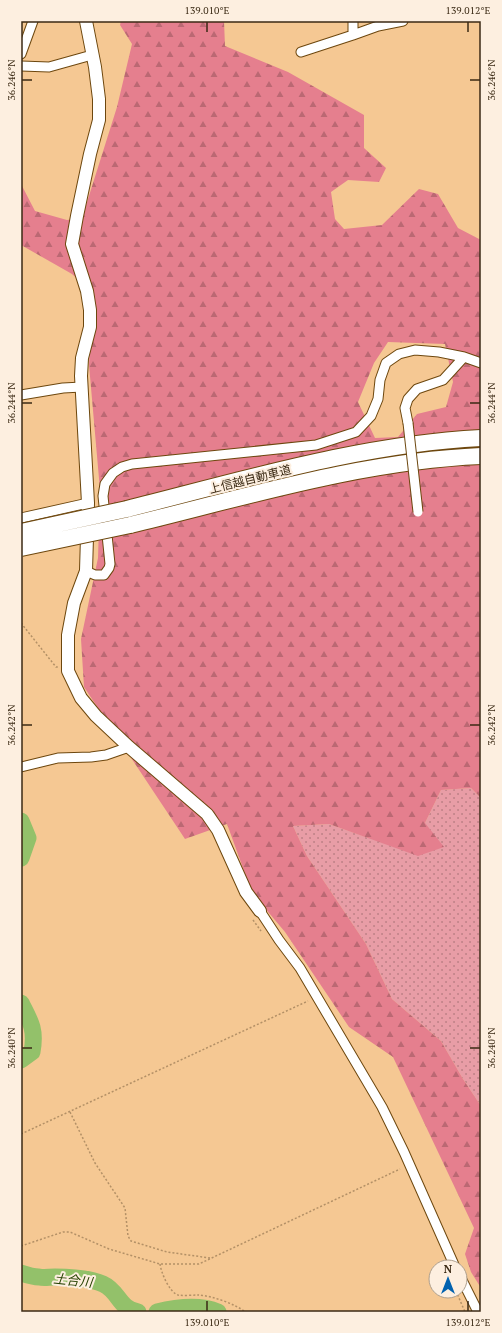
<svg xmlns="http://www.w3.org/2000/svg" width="502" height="1333" viewBox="0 0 502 1333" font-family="'PT Serif','Noto Sans JP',serif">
  <defs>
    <pattern id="grass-dots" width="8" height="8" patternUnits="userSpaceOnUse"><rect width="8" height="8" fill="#e89da6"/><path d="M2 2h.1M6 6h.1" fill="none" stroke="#bd8086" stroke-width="1.8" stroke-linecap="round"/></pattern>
    <pattern id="forest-firs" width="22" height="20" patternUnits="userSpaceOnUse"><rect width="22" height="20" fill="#e57f8e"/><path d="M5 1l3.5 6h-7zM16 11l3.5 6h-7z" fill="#bb6873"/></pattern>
  </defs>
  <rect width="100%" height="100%" fill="#f5c893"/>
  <path fill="url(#grass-dots)" d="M 471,788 L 481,798 L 481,1106 L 463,1079 L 441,1041 L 392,999 L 366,944 L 307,856 L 293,826 L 329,824 L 369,838 L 425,823 L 441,790 Z"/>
  <path fill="url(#forest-firs)" fill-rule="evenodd" d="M 121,21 L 224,21 L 225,46 L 288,72 L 364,115 L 364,148 L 386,168 L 379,182 L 348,180 L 331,192 L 335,219 L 344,229 L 382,225 L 419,189 L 438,194 L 458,228 L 481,240 L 481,798 L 471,788 L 441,790 L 425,823 L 444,847 L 418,856 L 329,824 L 293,826 L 307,856 L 366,944 L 392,999 L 441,1041 L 463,1079 L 481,1106 L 481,1288 L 471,1272 L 465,1254 L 474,1228 L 393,1057 L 349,1027 L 285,932 L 252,893 L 227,824 L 185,839 L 84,687 L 81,639 L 98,558 L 100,490 L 89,365 L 93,293 L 72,274 L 21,245 L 21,184 L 35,211 L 67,220 L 82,218 L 117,107 L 132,44 L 120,25 ZM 388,342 L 445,344 L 453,382 L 446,407 L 417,414 L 398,437 L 375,438 L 358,402 L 374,363 Z"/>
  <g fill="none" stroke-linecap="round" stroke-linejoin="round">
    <path stroke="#93c16a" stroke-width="17" d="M 21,821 L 28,838 L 21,858
      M 21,1003 C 31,1022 36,1030 32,1052 L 21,1060
      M 21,1273 C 27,1275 33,1277 39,1277 C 44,1278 49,1277 55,1277 C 70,1277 89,1278 103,1284 C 119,1291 119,1309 138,1312
      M 157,1312 C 177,1307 199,1304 218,1312"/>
    <g stroke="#6d470e" stroke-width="11">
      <path id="street" d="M 353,21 L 353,35 L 378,26 L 403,21
        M 301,52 L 353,35
        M 21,54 L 33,21
        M 21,66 L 49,67 L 92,55
        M 21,395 L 63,388 L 82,387
        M 408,423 L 405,408 L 408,399 L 417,389 L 443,380 L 464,357
        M 21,518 L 88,503
        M 86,571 L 95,575 L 104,575 L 109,568 L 110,564 L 103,496 L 105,484 L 113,473 L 122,467 L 132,464 L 316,445 L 356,432 L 371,416 L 378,399 L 380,380 L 386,363 L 399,354 L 415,350 L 439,352 L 464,357 L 481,363
        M 21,767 L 58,758 L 91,757 L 106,755 L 129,747
        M 260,911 L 279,940 L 300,968 L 382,1107 L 404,1152 L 455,1267
        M 460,1276 L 478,1312"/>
    </g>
    <g stroke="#6d470e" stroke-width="14">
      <path id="secondary" d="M 86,21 L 95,67 L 99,99 L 99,120 L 90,154 L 77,216 L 72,244 L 87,291 L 90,310 L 90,327 L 82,358 L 81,376 L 88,503 L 86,571 L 74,603 L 68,635 L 68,671 L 81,698 L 96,716 L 129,747 L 207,814 L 218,830 L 246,892 L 260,911"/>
    </g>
    <g stroke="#6d470e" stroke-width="18">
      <path id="highway" d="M 127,509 C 243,480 361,444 481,438
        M 130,525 C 246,497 362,461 481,456"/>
    </g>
    <path stroke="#b39066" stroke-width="1.5" stroke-dasharray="2 2" stroke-linecap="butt" d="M 21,623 L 56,667 L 58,667
      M 253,920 L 261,931
      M 70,1112 L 95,1163 L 125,1208 L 128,1236 L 131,1241 L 167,1252 L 210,1258
      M 21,1134 L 308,1001
      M 21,1246 L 63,1232 L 70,1232 L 109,1249 L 160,1264 L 199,1264 L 400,1169
      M 160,1264 C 161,1272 169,1292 178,1295 C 184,1296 193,1295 199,1295 C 212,1296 236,1304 245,1312
      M 456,1291 L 465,1312"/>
    <use href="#street" stroke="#fff" stroke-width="9"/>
    <use href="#secondary" stroke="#fff" stroke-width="12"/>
    <use href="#highway" stroke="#fff" stroke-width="16"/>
    <g stroke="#6d470e" stroke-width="11" stroke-linecap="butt">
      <path id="street-bridge" d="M 408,423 L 418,512"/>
    </g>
    <g stroke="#6d470e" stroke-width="18" stroke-linecap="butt">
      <path id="highway-bridge" d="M 21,532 L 127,509
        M 21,548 L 130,525"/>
    </g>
    <use href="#street-bridge" stroke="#fff" stroke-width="9"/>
    <use href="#highway-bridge" stroke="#fff" stroke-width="16"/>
  </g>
  <path fill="none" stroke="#3b2a14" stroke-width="1.5" d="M 207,22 L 207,32M 468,22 L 468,32M 22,80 L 32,80M 470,80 L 480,80M 22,403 L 32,403M 470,403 L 480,403M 22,725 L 32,725M 470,725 L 480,725M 22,1048 L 32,1048M 470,1048 L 480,1048M 207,1301 L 207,1311M 468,1301 L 468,1311"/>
  <g text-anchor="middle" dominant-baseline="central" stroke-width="4" stroke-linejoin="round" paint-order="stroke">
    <g font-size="12" fill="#3b2a14" stroke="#fdefe0">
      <text transform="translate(250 479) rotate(-14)">上信越自動車道</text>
    </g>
    <g font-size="13" font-style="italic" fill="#264101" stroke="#fdefe0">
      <text transform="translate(73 1280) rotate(6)">土合川</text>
    </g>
  </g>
  <rect width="502" height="1333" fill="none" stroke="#fdefe0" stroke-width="44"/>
  <g transform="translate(448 1279)"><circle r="19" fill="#fdefe0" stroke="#afa08e"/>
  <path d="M0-3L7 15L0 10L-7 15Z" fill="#0262af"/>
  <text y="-6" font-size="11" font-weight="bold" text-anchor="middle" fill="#3b2a14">N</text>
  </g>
  <rect x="22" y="22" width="458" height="1289" fill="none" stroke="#3b2a14" stroke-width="1.5"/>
  <g font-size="10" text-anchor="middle" fill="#3b2a14">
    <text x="207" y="14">139.010°E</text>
    <text x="468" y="14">139.012°E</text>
    <text transform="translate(11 80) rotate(-90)" y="4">36.246°N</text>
    <text transform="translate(491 80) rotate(-90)" y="4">36.246°N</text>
    <text transform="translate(11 403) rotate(-90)" y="4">36.244°N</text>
    <text transform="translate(491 403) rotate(-90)" y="4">36.244°N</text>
    <text transform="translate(11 725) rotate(-90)" y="4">36.242°N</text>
    <text transform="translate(491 725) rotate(-90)" y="4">36.242°N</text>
    <text transform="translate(11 1048) rotate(-90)" y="4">36.240°N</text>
    <text transform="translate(491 1048) rotate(-90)" y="4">36.240°N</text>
    <text x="207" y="1326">139.010°E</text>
    <text x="468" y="1326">139.012°E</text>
  </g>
</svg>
